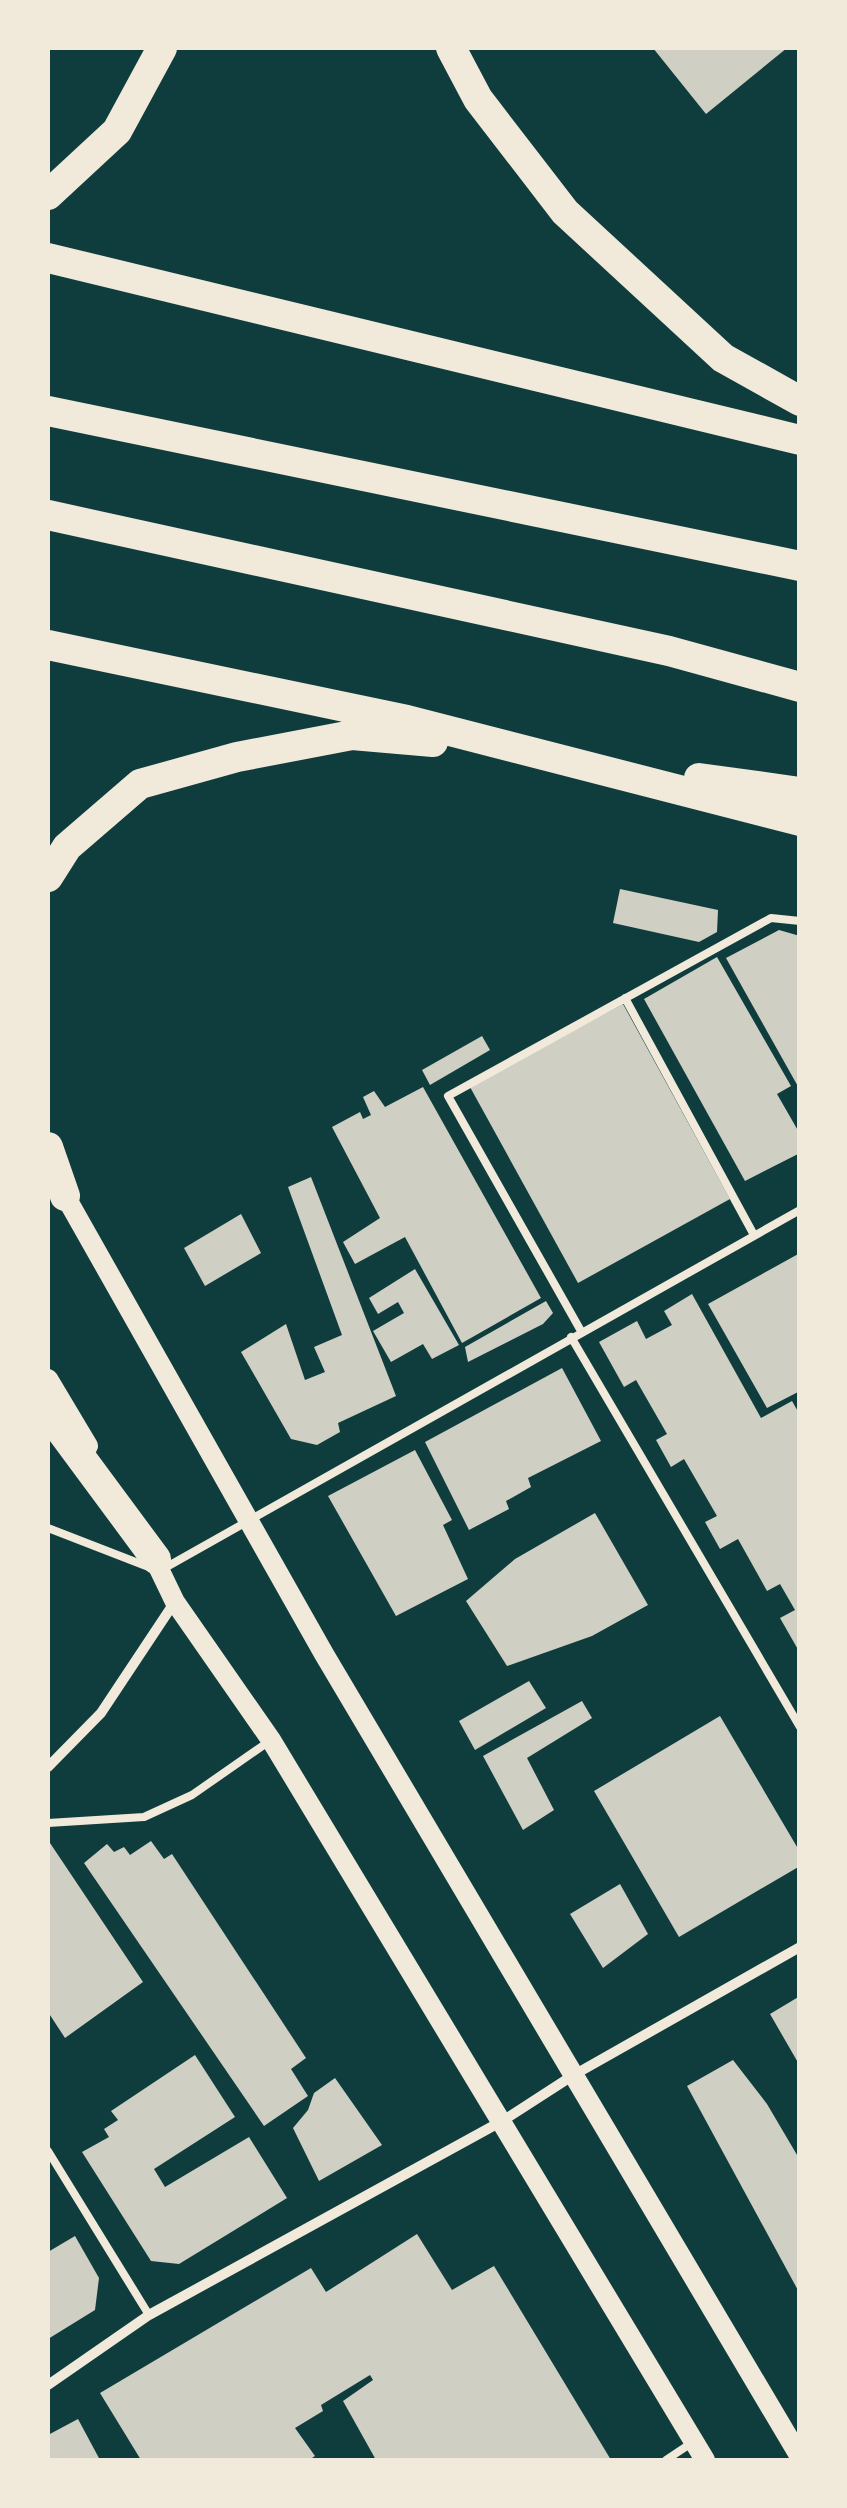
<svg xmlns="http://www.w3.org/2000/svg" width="847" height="2508" viewBox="0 0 847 2508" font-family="Roboto,sans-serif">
  <rect width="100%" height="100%" fill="#0f3d3e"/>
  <path fill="#cfcfc3" d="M 653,48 L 787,48 L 706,114 Z
    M 620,889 L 718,910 L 717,932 L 699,942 L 613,923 Z
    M 779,930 L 800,936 L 800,1090 L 726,958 Z
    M 717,957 L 791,1086 L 777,1094 L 800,1134 L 800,1153 L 745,1181 L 644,999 Z
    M 623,1004 L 730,1199 L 578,1283 L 470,1087 Z
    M 482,1036 L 490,1050 L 430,1085 L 422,1070 Z
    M 423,1087 L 541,1298 L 462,1343 L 405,1237 L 355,1264 L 343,1242 L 380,1218 L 332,1127 L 360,1112 L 363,1119 L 371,1115 L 363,1097 L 374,1091 L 385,1107 Z
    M 311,1177 L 396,1396 L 338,1423 L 340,1432 L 317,1445 L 291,1439 L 241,1352 L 286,1324 L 305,1380 L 325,1372 L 314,1347 L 342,1335 L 288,1187 Z
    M 241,1214 L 261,1253 L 205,1286 L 184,1248 Z
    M 800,1253 L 800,1391 L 767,1408 L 708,1304 Z
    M 415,1269 L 459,1345 L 432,1359 L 423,1344 L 391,1362 L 373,1331 L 404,1313 L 398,1302 L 378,1314 L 369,1298 Z
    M 692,1294 L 761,1418 L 792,1401 L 800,1415 L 800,1653 L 780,1618 L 795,1610 L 780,1584 L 767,1591 L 738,1539 L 720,1549 L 705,1522 L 717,1516 L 684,1459 L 671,1467 L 656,1440 L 667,1434 L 636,1380 L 624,1387 L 599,1342 L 637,1321 L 646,1339 L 672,1325 L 664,1311 Z
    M 546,1301 L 553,1313 L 543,1324 L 468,1362 L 465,1347 Z
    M 562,1368 L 601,1441 L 528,1478 L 531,1487 L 506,1501 L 509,1509 L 469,1530 L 425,1442 Z
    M 415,1450 L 452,1520 L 443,1525 L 468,1579 L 396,1616 L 328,1496 Z
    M 595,1513 L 648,1605 L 592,1636 L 507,1666 L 466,1601 L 515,1559 Z
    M 529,1681 L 546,1708 L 475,1750 L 459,1721 Z
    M 582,1701 L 592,1718 L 527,1758 L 554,1810 L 523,1830 L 483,1756 Z
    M 720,1716 L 800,1852 L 800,1866 L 679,1937 L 594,1791 Z
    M 48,1840 L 143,1982 L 65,2038 L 48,2012 Z
    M 151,1841 L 164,1859 L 172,1854 L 306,2058 L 291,2069 L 308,2096 L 264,2126 L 84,1863 L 107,1844 L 114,1852 L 124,1847 L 130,1855 Z
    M 620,1884 L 648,1934 L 603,1968 L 570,1914 Z
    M 800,1996 L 800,2066 L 770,2014 Z
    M 195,2055 L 235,2117 L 154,2169 L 165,2187 L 249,2137 L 287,2198 L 179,2264 L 151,2261 L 82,2152 L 109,2137 L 104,2129 L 118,2120 L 111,2111 Z
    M 733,2060 L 767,2104 L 800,2160 L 800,2294 L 687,2086 Z
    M 335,2078 L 382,2145 L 319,2181 L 293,2128 L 308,2110 L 314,2093 Z
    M 417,2234 L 452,2290 L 494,2266 L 611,2460 L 376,2460 L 343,2401 L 373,2380 L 370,2375 L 321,2405 L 323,2411 L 295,2428 L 315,2456 L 309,2460 L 141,2460 L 100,2393 L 311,2268 L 326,2292 Z
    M 75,2236 L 99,2278 L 95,2310 L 48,2339 L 48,2252 Z
    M 78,2419 L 100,2460 L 48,2460 L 48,2435 Z"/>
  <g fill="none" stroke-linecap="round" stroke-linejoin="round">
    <path stroke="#f1e9da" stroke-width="8" d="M 625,998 L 754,1235
      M 581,1331 L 448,1096 L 771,918 L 800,921
      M 571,1337 L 800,1727
      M 48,1528 L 146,1566
      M 163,1569 L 800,1210
      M 48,1823 L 144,1817 L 192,1795 L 271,1740
      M 48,2151 L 149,2315
      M 666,2460 L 693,2442"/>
    <path stroke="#f1e9da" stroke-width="10" d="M 48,1767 L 101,1713 L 174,1603
      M 48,2385 L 149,2315 L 504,2120 L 572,2076 L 800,1947"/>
    <path stroke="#f1e9da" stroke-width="20" d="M 59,1185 L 324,1654 L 800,2457
      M 48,1379 L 88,1446
      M 149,1548 L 175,1602 L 271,1740 L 705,2460"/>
    <path stroke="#f1e9da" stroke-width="30" d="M 451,48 L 478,99 L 565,212 L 723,358 L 800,401
      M 48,195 L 117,131 L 162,48
      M 48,258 L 800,440
      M 48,411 L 800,566
      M 48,515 L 669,651 L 800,687
      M 48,645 L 407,720 L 800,821
      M 699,778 L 800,792
      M 48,877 L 67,847 L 140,784 L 237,757 L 352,735 L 433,742
      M 48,1147 L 65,1196
      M 48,1413 L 156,1559"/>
  </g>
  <rect width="847" height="2508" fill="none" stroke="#f1e9da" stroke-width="100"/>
</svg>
